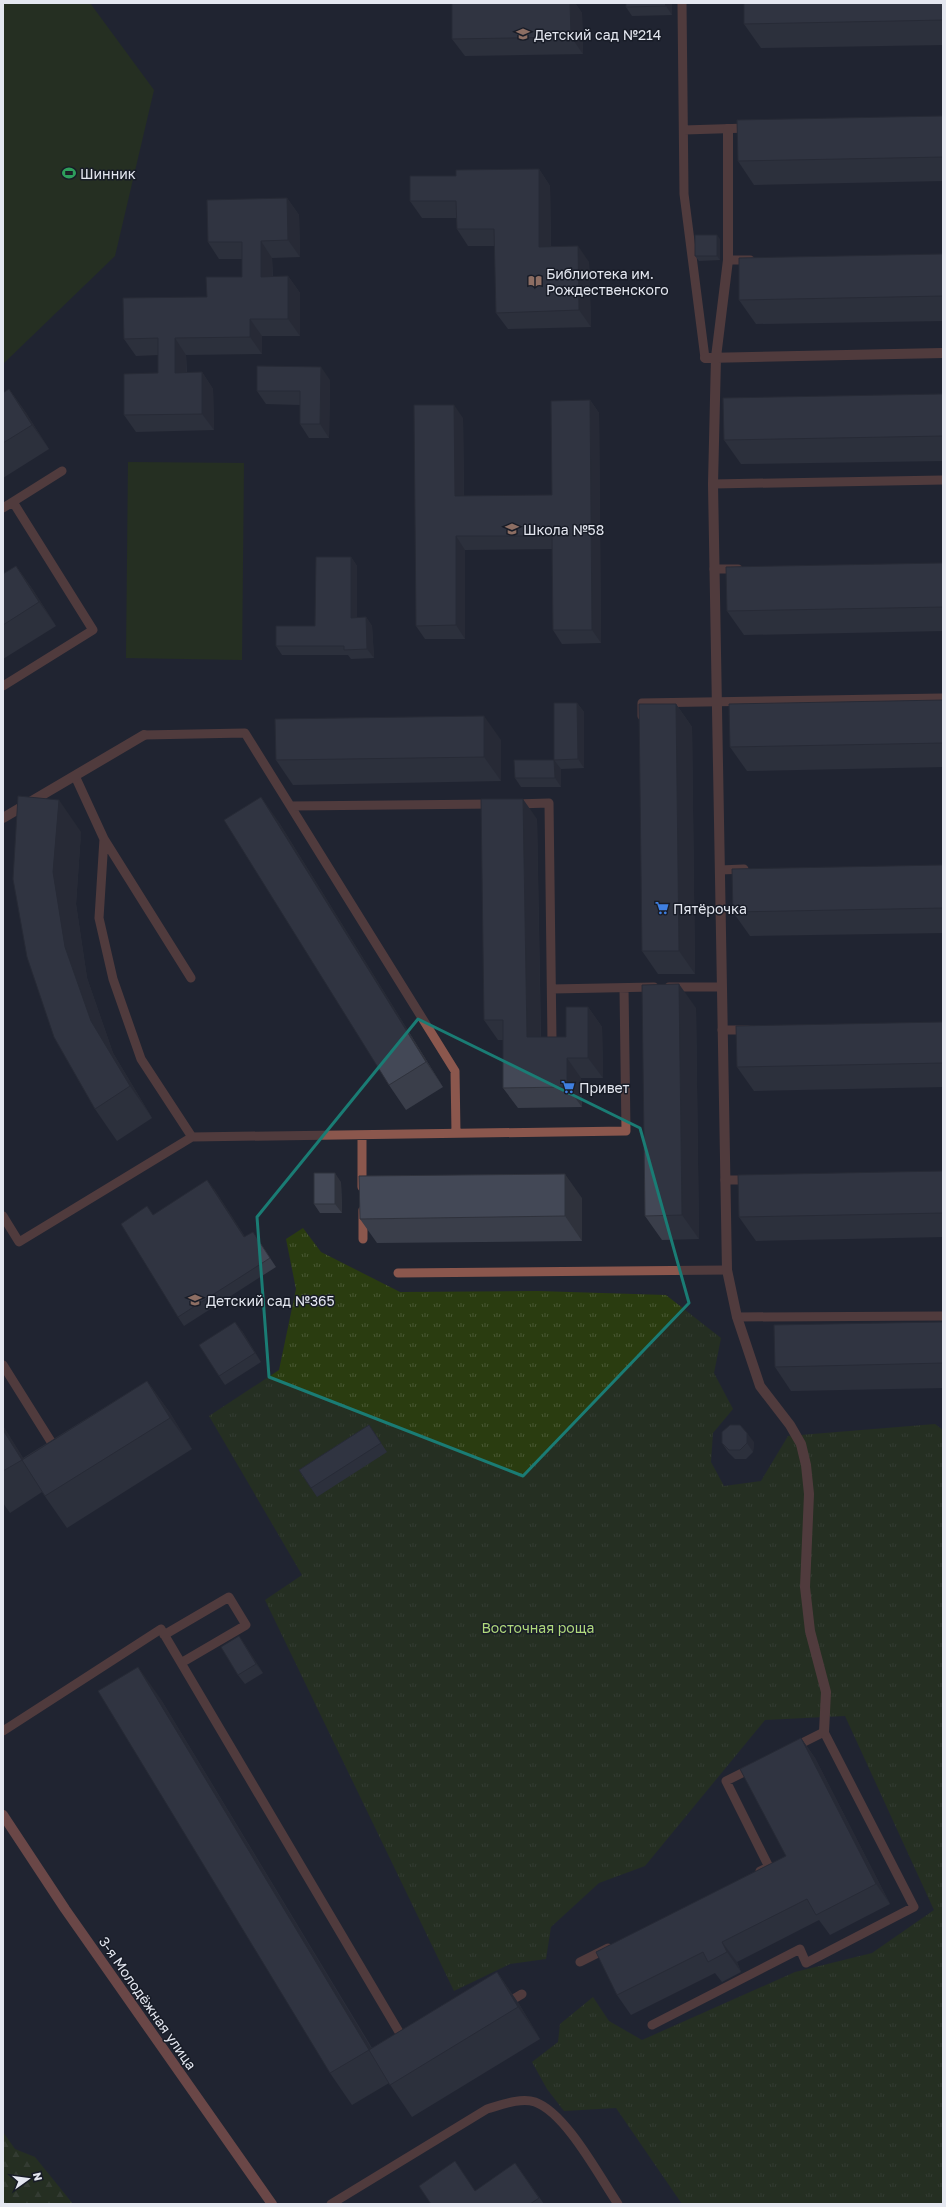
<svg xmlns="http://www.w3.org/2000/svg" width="946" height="2207" viewBox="0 0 946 2207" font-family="'Golos Text',sans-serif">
  <defs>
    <pattern id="grass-tufts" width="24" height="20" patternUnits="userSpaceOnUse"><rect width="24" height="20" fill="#2a3c10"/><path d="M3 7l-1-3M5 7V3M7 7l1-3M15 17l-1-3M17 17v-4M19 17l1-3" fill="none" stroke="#495833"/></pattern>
    <pattern id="forest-firs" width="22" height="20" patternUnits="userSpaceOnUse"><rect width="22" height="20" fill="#2a3c10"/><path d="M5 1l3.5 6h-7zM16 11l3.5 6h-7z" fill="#495833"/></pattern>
  </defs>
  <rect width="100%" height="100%" fill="#212531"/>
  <path fill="url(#grass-tufts)" d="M 303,1228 L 321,1252 L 400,1292 L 538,1291 L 666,1295 L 721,1338 L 714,1373 L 733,1409 L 713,1433 L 711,1462 L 724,1486 L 761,1481 L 788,1436 L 935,1424 L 943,1430 L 943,2204 L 682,2204 L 616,2108 L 564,2111 L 547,2089 L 532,2062 L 558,2042 L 560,2024 L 593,1997 L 609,2021 L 642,2040 L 795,1972 L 872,1953 L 934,1910 L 845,1716 L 765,1720 L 645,1866 L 599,1883 L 551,1927 L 546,1959 L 510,1964 L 454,1991 L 265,1600 L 302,1575 L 209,1416 L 279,1370 L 296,1289 L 286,1239 Z"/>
  <path fill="url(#forest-firs)" d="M 3,2132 L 15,2149 L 35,2157 L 73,2204 L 3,2204 Z"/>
  <path fill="#2a3c10" d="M 3,3 L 90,3 L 154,90 L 115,256 L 3,364 Z
    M 128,462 L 244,463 L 242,660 L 126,658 Z"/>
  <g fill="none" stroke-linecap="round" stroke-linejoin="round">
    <path stroke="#8b574d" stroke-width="9" d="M 682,3 L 684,194 L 705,358
      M 684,130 L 748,128
      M 728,260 L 750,260
      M 713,484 L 943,480
      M 3,508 L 62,471
      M 714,569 L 738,569
      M 3,686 L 93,630 L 13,502
      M 642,716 L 642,703 L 943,698
      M 144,735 L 245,733 L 455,1071 L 456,1133
      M 75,776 L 104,839 L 99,918 L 113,979 L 141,1059 L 192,1137
      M 516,804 L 549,803 L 552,1041
      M 291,806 L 493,804
      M 104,839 L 191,978
      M 720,870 L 744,869
      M 669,987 L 721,987
      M 552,989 L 654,987
      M 722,1030 L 748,1030
      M 362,1135 L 362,1187
      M 725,1180 L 750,1180
      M 363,1210 L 363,1239
      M 3,1216 L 19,1242 L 192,1137 L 626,1131 L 624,988
      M 398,1273 L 727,1270
      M 737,1317 L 943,1316
      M 3,1365 L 55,1448 L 57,1447
      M 164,1635 L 229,1597 L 246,1625 L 181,1663
      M 3,1731 L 161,1629 L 405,2042
      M 752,1768 L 726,1781 L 769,1867 L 760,1871
      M 580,1962 L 608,1948
      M 505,2004 L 522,1994
      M 652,2025 L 800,1949 L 806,1963 L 914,1907 L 824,1732 L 794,1747
      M 331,2204 L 487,2109 C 501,2105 521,2097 535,2102 C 566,2113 599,2176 618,2204"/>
    <path stroke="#8b574d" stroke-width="10" d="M 728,129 L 728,260 L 716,357 L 713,484 L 727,1270 L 737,1317 L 760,1386 L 790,1425 L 801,1444 L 806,1465 L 809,1494 L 805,1587 L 810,1631 L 826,1692 L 824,1732
      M 705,358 L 943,353
      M 3,818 L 144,735"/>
    <path stroke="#c37162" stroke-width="10" d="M 3,1815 L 65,1909 L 272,2204"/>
  </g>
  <path fill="#3a3e4a" d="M 452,3 L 575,3 L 582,13 L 583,54 L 465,56 L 452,39 Z
    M 626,3 L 672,3 L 672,15 L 632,16 L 626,7 Z
    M 943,3 L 943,45 L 761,48 L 744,24 Z
    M 943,116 L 943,181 L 754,185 L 738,161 Z
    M 539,169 L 550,186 L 551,246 L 589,262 L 591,327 L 508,329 L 496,313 L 495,246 L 468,246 L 457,229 L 457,218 L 422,218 L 410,201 L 456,176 Z
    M 287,198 L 299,215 L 300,257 L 272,258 L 273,277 L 288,276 L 300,293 L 300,336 L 262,336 L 262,354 L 186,355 L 187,372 L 202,372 L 213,389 L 214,430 L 136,432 L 124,415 L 158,373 L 158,355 L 136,356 L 124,339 L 207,297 L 242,277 L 242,259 L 219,259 L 208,242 Z
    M 720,239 L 720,260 L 699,261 L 695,256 Z
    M 943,254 L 943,321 L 756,324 L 739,300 Z
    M 330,380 L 329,438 L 309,438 L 300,424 L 300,405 L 266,404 L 257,391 Z
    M 9,389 L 26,413 L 49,449 L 3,478 L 3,393 Z
    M 943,394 L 943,461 L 741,464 L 724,440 Z
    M 590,400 L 599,413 L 601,643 L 562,644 L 553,630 L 552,549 L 465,550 L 465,639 L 425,639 L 416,626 L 463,418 L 464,496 L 552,495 Z
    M 351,557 L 357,566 L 357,618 L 366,617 L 372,626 L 374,658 L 351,659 L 348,655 L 282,655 L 276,646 L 315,626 Z
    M 943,563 L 943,631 L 744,635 L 727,611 Z
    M 16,566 L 33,590 L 56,626 L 3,659 L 3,574 Z
    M 943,700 L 943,767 L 747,771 L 730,747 Z
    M 577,703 L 584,712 L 584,768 L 561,769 L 561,787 L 521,787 L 515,778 L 554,760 Z
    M 676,704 L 692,727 L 695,974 L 658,974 L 642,951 Z
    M 501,740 L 501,781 L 293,785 L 276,760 Z
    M 537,819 L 541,1037 L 566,1037 L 588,1007 L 602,1027 L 603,1078 L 581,1078 L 582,1107 L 518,1108 L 503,1088 L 503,1040 L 498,1040 L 484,1020 Z
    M 278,821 L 443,1087 L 406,1110 L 389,1085 Z
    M 81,832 L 76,904 L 87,978 L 113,1053 L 152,1118 L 117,1141 L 95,1109 L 54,1037 Z
    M 943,865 L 943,933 L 750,936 L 733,912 Z
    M 696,1008 L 699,1239 L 662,1240 L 645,1216 Z
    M 943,1022 L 943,1087 L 754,1091 L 737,1067 Z
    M 943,1171 L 943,1237 L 756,1241 L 739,1217 Z
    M 341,1182 L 342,1213 L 320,1213 L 314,1204 Z
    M 214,1189 L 245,1237 L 253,1232 L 276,1267 L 184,1326 L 178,1317 L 153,1215 Z
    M 582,1198 L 582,1241 L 377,1243 L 360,1219 Z
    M 943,1322 L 943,1388 L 791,1391 L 775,1367 Z
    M 242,1331 L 261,1362 L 225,1385 L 219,1376 Z
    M 147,1381 L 170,1413 L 192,1449 L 67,1528 L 42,1492 L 10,1513 L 3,1503 L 3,1426 L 23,1458 Z
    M 369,1425 L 387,1452 L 317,1497 L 311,1488 Z
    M 754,1442 L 753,1452 L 746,1459 L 735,1459 L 728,1452 L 722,1443 Z
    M 239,1636 L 263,1673 L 245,1684 L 238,1675 Z
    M 160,1698 L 372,2048 L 497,1972 L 519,2004 L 540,2039 L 412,2117 L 389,2083 L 352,2105 L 330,2073 Z
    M 801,1738 L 815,1758 L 890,1904 L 830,1935 L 819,1920 L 737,1962 L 741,1972 L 722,1982 L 715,1973 L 631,2015 L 617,1995 L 786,1856 Z
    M 515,2163 L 544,2204 L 431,2204 L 475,2191 Z"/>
  <path fill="#2f323c" d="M 570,3 L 575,3 L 582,13 L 583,54 L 571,37 Z
    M 665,3 L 672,3 L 672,15 L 666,6 Z
    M 539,169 L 550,186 L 551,263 L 539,247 Z
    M 287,198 L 299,215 L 300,257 L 288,240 Z
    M 717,235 L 720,239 L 720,260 L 717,256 Z
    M 261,241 L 272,258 L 273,294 L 261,277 Z
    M 578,246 L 589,262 L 591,327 L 579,310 Z
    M 288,276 L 300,293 L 300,336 L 288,319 Z
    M 250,319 L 262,336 L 262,354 L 250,337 Z
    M 175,338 L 186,355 L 187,389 L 175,373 Z
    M 321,367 L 330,380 L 329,438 L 320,424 Z
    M 202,372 L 213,389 L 214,430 L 202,414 Z
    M 9,389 L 26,413 L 49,449 L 32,425 Z
    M 590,400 L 599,413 L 601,643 L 592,630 Z
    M 454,405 L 463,418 L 464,509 L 455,496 Z
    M 456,536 L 465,550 L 465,639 L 456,625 Z
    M 351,557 L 357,566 L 357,627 L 351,618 Z
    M 16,566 L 33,590 L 56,626 L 39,602 Z
    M 366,617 L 372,626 L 374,658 L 367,649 Z
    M 577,703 L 584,712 L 584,768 L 578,759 Z
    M 676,704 L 692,727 L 695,974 L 679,951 Z
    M 484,716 L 501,740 L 501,781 L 484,757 Z
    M 554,760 L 561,769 L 561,787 L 555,778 Z
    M 261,797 L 278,821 L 443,1087 L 426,1062 Z
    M 523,799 L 537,819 L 541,1058 L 527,1037 Z
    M 59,800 L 81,832 L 76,904 L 87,978 L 113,1053 L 152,1118 L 130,1086 L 91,1021 L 65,947 L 53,872 Z
    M 679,984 L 696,1008 L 699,1239 L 682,1215 Z
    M 588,1007 L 602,1027 L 603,1078 L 588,1058 Z
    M 567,1058 L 581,1078 L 582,1107 L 567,1087 Z
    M 335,1173 L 341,1182 L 342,1213 L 335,1204 Z
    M 565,1174 L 582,1198 L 582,1241 L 565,1216 Z
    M 207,1180 L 214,1189 L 251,1246 L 244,1237 Z
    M 235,1322 L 242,1331 L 261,1362 L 255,1353 Z
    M 147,1381 L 170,1413 L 192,1449 L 170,1418 Z
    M 3,1426 L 44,1491 L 22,1460 L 3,1430 Z
    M 747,1433 L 754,1442 L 753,1452 L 747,1443 Z
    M 239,1636 L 245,1645 L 263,1673 L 256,1664 Z
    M 138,1667 L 160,1698 L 391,2081 L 369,2050 Z
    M 801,1738 L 815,1758 L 890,1904 L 876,1884 Z
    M 722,1942 L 737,1962 L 741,1972 L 727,1952 Z
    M 497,1972 L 519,2004 L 540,2039 L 518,2007 Z"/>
  <path fill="#434856" stroke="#2f323c" d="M 452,3 L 570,3 L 571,37 L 452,39 Z
    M 626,3 L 665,3 L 666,6 L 626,7 Z
    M 744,3 L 943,3 L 943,20 L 744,24 Z
    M 943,116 L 943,157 L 738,161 L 737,120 Z
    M 539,169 L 539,247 L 578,246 L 579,310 L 496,313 L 494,229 L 457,229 L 456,201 L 410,201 L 410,176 L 456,176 L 456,170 Z
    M 287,198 L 288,240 L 261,241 L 261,277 L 288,276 L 288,319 L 250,319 L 250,337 L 175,338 L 175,373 L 202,372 L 202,414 L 124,415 L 124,374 L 158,373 L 158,338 L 124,339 L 123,298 L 207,297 L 206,277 L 242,277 L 242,242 L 208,242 L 207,200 Z
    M 695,235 L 717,235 L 717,256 L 695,256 Z
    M 943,254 L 943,296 L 739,300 L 739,258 Z
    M 257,366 L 321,367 L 320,424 L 300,424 L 300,391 L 257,391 Z
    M 9,389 L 32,425 L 3,443 L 3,393 Z
    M 943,394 L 943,436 L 724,440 L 723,398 Z
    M 590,400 L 592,630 L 553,630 L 552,536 L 456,536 L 456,625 L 416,626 L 414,405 L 454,405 L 455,496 L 552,495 L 551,401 Z
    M 316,557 L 351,557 L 351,618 L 366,617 L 367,649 L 344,650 L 344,646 L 276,646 L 276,626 L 315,626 Z
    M 943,563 L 943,607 L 727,611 L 726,567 Z
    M 16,566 L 39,602 L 3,625 L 3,574 Z
    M 943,700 L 943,743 L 730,747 L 729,704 Z
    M 554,703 L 577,703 L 578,759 L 554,760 Z
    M 639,704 L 676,704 L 679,951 L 642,951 Z
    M 484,716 L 484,757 L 276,760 L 275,719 Z
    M 514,760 L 554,760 L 555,778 L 515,778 Z
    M 18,796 L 59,800 L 53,872 L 65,947 L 91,1021 L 130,1086 L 95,1109 L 54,1037 L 27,957 L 13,879 Z
    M 261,797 L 426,1062 L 389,1085 L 224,820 Z
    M 481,799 L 523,799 L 527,1037 L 566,1037 L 566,1007 L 588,1007 L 588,1058 L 567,1058 L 567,1087 L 503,1088 L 503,1020 L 484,1020 Z
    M 943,865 L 943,908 L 733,912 L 732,869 Z
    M 679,984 L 682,1215 L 645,1216 L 642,985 Z
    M 943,1022 L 943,1063 L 737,1067 L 736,1026 Z
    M 943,1171 L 943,1213 L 739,1217 L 738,1175 Z
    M 314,1173 L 335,1173 L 335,1204 L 314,1204 Z
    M 565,1174 L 565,1216 L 360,1219 L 359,1176 Z
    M 207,1180 L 244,1237 L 253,1232 L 270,1258 L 178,1317 L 121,1224 L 147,1206 L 153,1215 Z
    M 235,1322 L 255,1353 L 219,1376 L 199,1345 Z
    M 943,1322 L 943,1363 L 775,1367 L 774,1325 Z
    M 147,1381 L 170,1418 L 45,1496 L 22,1460 Z
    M 369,1425 L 381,1443 L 311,1488 L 299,1470 Z
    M 730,1425 L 740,1425 L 747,1433 L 747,1443 L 740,1450 L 729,1450 L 722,1443 L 722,1432 Z
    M 3,1430 L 22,1460 L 3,1471 Z
    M 239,1636 L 256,1664 L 238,1675 L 221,1647 Z
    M 138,1667 L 369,2050 L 330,2073 L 98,1691 Z
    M 801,1738 L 876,1884 L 816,1915 L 807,1899 L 722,1942 L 727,1952 L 708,1962 L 703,1952 L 617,1995 L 596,1952 L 786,1856 L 740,1769 Z
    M 497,1972 L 518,2007 L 390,2085 L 369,2050 Z
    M 455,2161 L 475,2191 L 515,2163 L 539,2198 L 530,2204 L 431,2204 L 419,2186 Z"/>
  <path d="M0 0H946V2207H0ZM 418,1019 L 640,1128 L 689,1303 L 523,1476 L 269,1377 L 257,1217 Z" fill="#212531" fill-opacity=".55" fill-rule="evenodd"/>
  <path fill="none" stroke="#1a7c74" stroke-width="3" stroke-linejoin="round" d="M 418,1019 L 640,1128 L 689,1303 L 523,1476 L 269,1377 L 257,1217 Z"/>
  <defs>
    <g id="school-bare" transform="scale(1.08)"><path d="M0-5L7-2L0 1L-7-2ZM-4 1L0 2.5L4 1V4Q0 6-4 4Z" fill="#8d6e63" stroke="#181c27" stroke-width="2.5" paint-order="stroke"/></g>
    <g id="stadium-bare" transform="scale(1.08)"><path d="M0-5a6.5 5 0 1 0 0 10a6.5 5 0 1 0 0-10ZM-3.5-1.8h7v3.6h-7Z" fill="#2e9e5b" stroke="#181c27" stroke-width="2.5" paint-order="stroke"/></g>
    <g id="library-bare" transform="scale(1.08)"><path d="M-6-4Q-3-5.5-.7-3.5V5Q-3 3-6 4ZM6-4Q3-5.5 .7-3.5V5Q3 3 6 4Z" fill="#8d6e63" stroke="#181c27" stroke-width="2.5" paint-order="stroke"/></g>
    <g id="supermarket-bare" transform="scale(1.08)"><path d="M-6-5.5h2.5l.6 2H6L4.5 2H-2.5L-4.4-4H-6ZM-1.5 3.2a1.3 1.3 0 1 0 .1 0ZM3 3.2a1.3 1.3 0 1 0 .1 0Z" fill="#3f7fe0" stroke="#181c27" stroke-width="2.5" paint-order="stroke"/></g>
  </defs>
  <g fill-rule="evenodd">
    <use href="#school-bare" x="523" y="34"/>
    <use href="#stadium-bare" x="69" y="173"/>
    <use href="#library-bare" x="535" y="281"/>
    <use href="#school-bare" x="512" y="529"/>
    <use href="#supermarket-bare" x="662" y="908"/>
    <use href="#supermarket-bare" x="568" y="1087"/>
    <use href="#school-bare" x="195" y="1300"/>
  </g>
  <g text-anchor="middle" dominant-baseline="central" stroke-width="3" stroke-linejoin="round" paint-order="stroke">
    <g font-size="14" fill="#e4e7f0" stroke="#181c27" text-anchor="start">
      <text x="534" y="34">Детский сад №214</text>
      <text x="80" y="173">Шинник</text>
      <text x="546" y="273">Библиотека им.<tspan x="546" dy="16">Рождественского</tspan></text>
      <text x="523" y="529">Школа №58</text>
      <text x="673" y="908">Пятёрочка</text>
      <text x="579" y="1087">Привет</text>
      <text x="206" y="1300">Детский сад №365</text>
    </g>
    <g font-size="14" fill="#b0d97c" stroke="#181c27">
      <text x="538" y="1627">Восточная роща</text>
    </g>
    <g font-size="14" fill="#e4e7f0" stroke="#181c27">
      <text transform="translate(148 2003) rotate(55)">3-я Молодёжная улица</text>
    </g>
  </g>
  <rect width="946" height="2207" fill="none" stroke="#e4e7f0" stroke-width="8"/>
  <g transform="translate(28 2179) rotate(76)" stroke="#181c27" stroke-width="3" paint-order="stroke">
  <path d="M0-3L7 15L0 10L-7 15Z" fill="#e4e7f0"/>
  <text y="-6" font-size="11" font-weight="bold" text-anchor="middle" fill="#e4e7f0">N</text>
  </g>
</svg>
